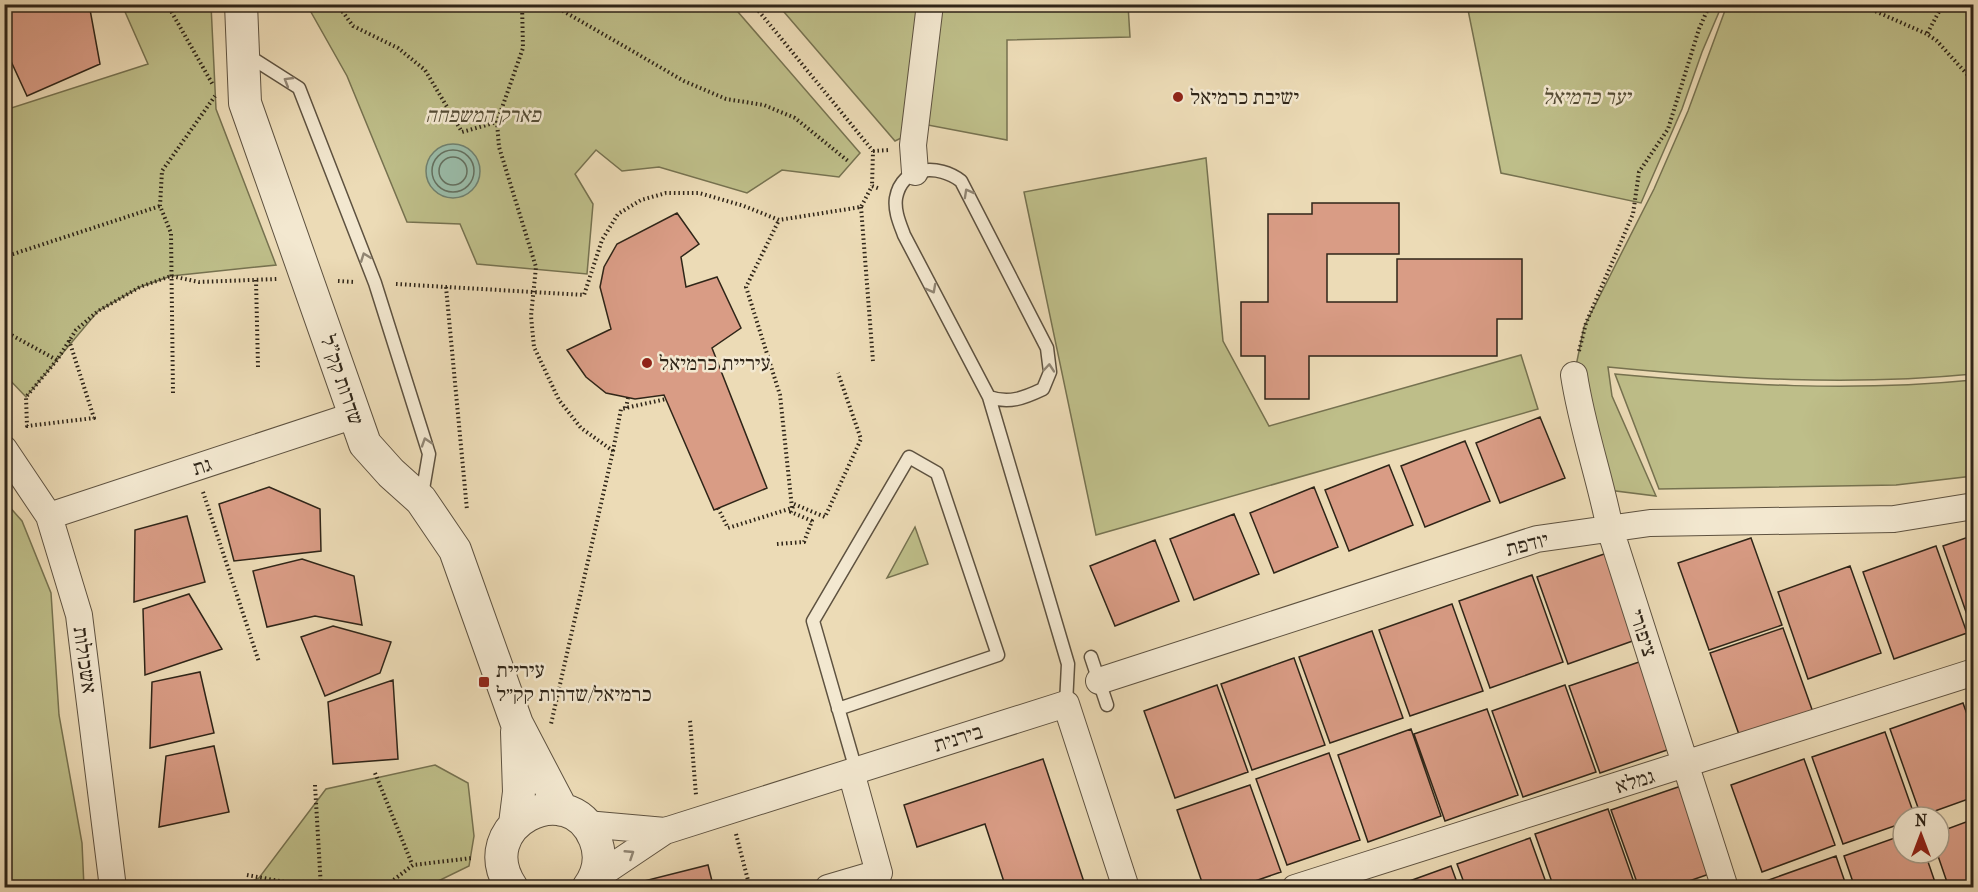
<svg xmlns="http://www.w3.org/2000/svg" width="1978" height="892" viewBox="0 0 1978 892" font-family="'IM FELL French Canon','Frank Ruhl Libre',serif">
  <rect width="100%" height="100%" fill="#ecdbb6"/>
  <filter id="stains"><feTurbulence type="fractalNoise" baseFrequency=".00333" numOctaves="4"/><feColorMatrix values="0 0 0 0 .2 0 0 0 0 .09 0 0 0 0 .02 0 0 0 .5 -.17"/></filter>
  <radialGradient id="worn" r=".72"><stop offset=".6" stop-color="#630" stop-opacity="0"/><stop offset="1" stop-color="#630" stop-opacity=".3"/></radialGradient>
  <path fill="#bebe89" stroke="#767250" stroke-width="1.5" d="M 122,5 L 211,5 L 216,109 L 276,265 L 171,276 L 140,287 L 98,311 L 26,397 L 5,375 L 5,110 L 148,64 Z
    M 307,5 L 732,5 L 860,153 L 839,177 L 782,170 L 747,193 L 659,167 L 622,171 L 596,150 L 575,174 L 593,204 L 587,274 L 477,264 L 460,224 L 407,222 L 347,76 Z
    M 778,5 L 1128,5 L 1130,37 L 1007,40 L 1007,140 L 928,125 L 895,141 Z
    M 1467,5 L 1722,5 L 1702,52 L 1682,109 L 1641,203 L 1501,173 Z
    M 1727,5 L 1973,5 L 1973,374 C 1851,386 1730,379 1608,367 L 1612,396 L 1656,496 L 1592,488 L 1571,390 L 1584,327 L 1654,189 L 1688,111 Z
    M 1206,158 L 1223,341 L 1269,426 L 1521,355 L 1538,409 L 1096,535 L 1024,192 Z
    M 1615,374 C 1735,385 1853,392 1973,380 L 1973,476 L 1896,485 L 1659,489 Z
    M 7,504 L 22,521 L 51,593 L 59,715 L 82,843 L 84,887 L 5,887 L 4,507 Z
    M 915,527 L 928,564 L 887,578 Z
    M 435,765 L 468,783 L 474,836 L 469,866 L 426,887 L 239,887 L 259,878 L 326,789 Z"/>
  <path fill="#9abca9" stroke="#6f806f" stroke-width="1.5" d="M426 171a27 27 0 1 1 54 0a27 27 0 1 1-54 0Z"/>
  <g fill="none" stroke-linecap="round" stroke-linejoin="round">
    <path stroke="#647060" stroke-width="1.5" d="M432 171a21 21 0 1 1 42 0a21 21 0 1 1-42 0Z
      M439 171a14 14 0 1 1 28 0a14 14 0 1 1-28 0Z"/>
  </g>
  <path fill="#d99c85" stroke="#2f2518" stroke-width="1.5" d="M 4,4 L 89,4 L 100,64 L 27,96 L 4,46 Z
    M 1312,203 L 1399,203 L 1399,254 L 1327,254 L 1327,302 L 1397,302 L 1397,259 L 1522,259 L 1522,319 L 1497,319 L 1497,356 L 1309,356 L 1309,399 L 1265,399 L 1265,356 L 1241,356 L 1241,302 L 1268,302 L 1268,214 L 1312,214 Z
    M 677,213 L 699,244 L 681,257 L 686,287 L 717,277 L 741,328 L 712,348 L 767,488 L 714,510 L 664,395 L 635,399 L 606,393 L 586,377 L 567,350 L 611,329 L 600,287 L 604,267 L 617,244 Z
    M 1540,417 L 1565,478 L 1500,503 L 1476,443 Z
    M 1465,441 L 1490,501 L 1425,527 L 1401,466 Z
    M 1389,465 L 1413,525 L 1349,551 L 1325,490 Z
    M 269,487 L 320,509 L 321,551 L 234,561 L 219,504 Z
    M 1314,487 L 1338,547 L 1274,573 L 1250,513 Z
    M 1234,514 L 1259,574 L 1194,600 L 1170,539 Z
    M 187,516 L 205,582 L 134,602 L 135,530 Z
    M 1974,535 L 1974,632 L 1973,632 L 1943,546 Z
    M 1751,538 L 1782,625 L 1709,650 L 1678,563 Z
    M 1155,540 L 1179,601 L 1115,626 L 1090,566 Z
    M 1936,546 L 1967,633 L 1894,659 L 1863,572 Z
    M 1610,552 L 1641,638 L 1568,664 L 1537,577 Z
    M 302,559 L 354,576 L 362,625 L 315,616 L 267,627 L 253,571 Z
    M 1850,566 L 1881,653 L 1808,679 L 1778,592 Z
    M 1532,575 L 1563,662 L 1490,688 L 1459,601 Z
    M 189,594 L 222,649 L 145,675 L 143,609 Z
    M 1452,604 L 1483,691 L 1410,716 L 1379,630 Z
    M 333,626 L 391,642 L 380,673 L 325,696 L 301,637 Z
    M 1783,628 L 1814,715 L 1741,740 L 1710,653 Z
    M 1372,631 L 1403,718 L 1330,743 L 1299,657 Z
    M 1294,658 L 1325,745 L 1252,770 L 1221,684 Z
    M 1642,661 L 1673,748 L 1600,773 L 1569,686 Z
    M 200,672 L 214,733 L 150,748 L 152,682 Z
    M 393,680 L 398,759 L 333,764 L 328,702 Z
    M 1217,685 L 1248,772 L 1175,798 L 1144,711 Z
    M 1565,685 L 1596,772 L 1523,797 L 1492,711 Z
    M 1963,703 L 1974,734 L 1974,797 L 1921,816 L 1890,729 Z
    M 1487,709 L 1518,795 L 1445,821 L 1414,734 Z
    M 1411,729 L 1441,816 L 1368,842 L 1338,755 Z
    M 1885,732 L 1915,817 L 1903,817 L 1903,823 L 1843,844 L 1812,757 Z
    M 214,746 L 229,812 L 159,827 L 166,756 Z
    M 1329,753 L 1360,840 L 1287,865 L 1256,779 Z
    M 1043,759 L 1086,888 L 1006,888 L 985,824 L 917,847 L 904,805 Z
    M 1804,759 L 1835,845 L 1762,872 L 1731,785 Z
    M 1250,785 L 1281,872 L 1235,888 L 1204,888 L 1177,810 Z
    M 1684,785 L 1715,872 L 1669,888 L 1639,888 L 1611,810 Z
    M 1608,809 L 1636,888 L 1554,888 L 1535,834 Z
    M 1974,819 L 1974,888 L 1949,888 L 1937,853 L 1939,853 L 1939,832 Z
    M 1903,835 L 1903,853 L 1925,853 L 1937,888 L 1855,888 L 1844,856 Z
    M 1530,838 L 1548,888 L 1466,888 L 1457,864 Z
    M 1836,856 L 1847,888 L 1765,888 L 1763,882 Z
    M 708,865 L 713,885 L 710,888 L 640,888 L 640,882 Z
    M 1451,866 L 1459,888 L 1390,888 Z"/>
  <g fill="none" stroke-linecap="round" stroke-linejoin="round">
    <g stroke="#5e5240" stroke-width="15">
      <path id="service" d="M 247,55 L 299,88 L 375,283 L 429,454 L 422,495
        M 989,397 C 1009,404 1024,398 1043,389 L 1050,372 L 1047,348 L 961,181 C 939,164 902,165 896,198 C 894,211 900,224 904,235 L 989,397 L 1068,664 L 1066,704
        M 1091,657 L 1107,705
        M 838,709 L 998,655 L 937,473 L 909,457 L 813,621 L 856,770"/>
    </g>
    <g stroke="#5e5240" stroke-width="28">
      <path id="minor" d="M 915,172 L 913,145 L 930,4
        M 1574,375 C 1582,428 1600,477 1610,529 L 1725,888
        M 4,449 L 49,516 L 79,615 L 113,888
        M 49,516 L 355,415
        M 1099,681 L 1537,539 L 1650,523 L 1894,519 L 1974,506
        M 586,824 L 665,831
        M 595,878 L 665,831 L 1066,704 L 1126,888
        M 828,888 L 879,873 L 851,772
        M 1295,888 L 1974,672"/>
    </g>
    <g stroke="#5e5240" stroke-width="34">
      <path id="tertiary" d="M 241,4 L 245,103 L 365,444 L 391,473 L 421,500 L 455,550 L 517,724 L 562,810
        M 515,824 L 519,792 L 517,732
        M 512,888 C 469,825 569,774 595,839 C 602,856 599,873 588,888"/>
    </g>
    <path stroke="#2f2518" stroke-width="4" stroke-dasharray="1.5 3" stroke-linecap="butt" d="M 167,4 L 213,85
      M 337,4 L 353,26 L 398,48 L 425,70 L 462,132 L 497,122
      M 522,4 L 523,48 L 497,122 L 499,147 L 536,267 L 531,316 L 534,347 L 559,400 L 581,428 L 613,451 L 551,724
      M 551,4 L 684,81 L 726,99 L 764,105 L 795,118 L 848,161
      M 753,4 L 873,151 L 872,186 L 880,189
      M 1859,4 L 1927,34
      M 1943,4 L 1927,34 L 1937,41 L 1974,82
      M 341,12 L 357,4
      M 873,151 L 889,150
      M 861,207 L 873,361
      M 4,257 L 160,206
      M 256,280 L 258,367
      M 338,281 L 354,282
      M 396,284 L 584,295 L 602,240 L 618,214 L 641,200 L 666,193 L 699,193 L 744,206 L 779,220 L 861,207 L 872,186
      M 446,287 L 467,510
      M 4,331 L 57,360
      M 69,340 L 94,418 L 27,426 L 26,397 L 57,360 L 76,330 L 98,311 L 140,287 L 171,276 L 199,282 L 277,279
      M 1579,351 L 1586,323 L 1633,214 L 1639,172 L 1668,129 L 1699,29 L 1710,4
      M 173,393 L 171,233 L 160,206 L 162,171 L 215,96
      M 626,408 L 628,398
      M 613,451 L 621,409 L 666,399
      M 203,492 L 259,662
      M 718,508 L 728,528 L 792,508 L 780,395 L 746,287 L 779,220
      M 777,544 L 804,542 L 812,521 L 791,512 L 794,504 L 825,517 L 861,439 L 838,373
      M 690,721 L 696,795
      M 375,773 L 412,864
      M 315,785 L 321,888
      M 736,834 L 750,888
      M 247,875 L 317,888
      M 383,888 L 413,865 L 472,858"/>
    <use href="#service" stroke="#f3e8d0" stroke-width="12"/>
    <use href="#minor" stroke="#f3e8d0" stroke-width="26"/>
    <use href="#tertiary" stroke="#f3e8d0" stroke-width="32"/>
  </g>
  <defs><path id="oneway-chevron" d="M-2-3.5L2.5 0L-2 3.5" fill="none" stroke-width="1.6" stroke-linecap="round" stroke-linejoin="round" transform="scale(1.5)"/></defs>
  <g stroke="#918674">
    <use href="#oneway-chevron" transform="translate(288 81) rotate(-149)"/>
    <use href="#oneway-chevron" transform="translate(968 193) rotate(-119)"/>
    <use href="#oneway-chevron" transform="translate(365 257) rotate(-111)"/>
    <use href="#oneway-chevron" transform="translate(932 289) rotate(62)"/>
    <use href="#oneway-chevron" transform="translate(1049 368) rotate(-85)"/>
    <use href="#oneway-chevron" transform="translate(426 442) rotate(-108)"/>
    <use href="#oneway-chevron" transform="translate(630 854) rotate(-33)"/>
  </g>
  <g fill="#8f2418" stroke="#f3e8d0" stroke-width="2">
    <circle cx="1178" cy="97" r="6"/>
    <circle cx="647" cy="363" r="6"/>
    <rect x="478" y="676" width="12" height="12" rx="3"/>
  </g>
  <g text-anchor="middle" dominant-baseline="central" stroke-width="5" stroke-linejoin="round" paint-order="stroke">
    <g font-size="21" fill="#2f2518" stroke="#f3e8d0" text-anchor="start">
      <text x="1190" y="97">ישיבת כרמיאל</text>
      <text x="659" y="363">עיריית כרמיאל</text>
      <text x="496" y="670">עיריית<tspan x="496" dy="24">כרמיאל/שדרות קק״ל</tspan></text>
    </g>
    <g font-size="21" font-style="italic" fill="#534b34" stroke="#f3e8d0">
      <text x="1586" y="97">יער כרמיאל</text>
      <text x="483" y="115">פארק המשפחה</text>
    </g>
    <g font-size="21" fill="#2f2518" stroke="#f3e8d0">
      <text transform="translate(342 380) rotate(71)">שדרות קק"ל</text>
      <text transform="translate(202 466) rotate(-18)">גת</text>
      <text transform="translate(1527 544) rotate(-14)">יודפת</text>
      <text transform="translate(1643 633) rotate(72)">ציפורי</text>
      <text transform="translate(85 660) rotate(82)">אשכולות</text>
      <text transform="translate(958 738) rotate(-17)">בירנית</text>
      <text transform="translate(1635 781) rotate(-17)">גמלא</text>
    </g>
  </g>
  <rect width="1978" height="892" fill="none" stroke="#ecdbb6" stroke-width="24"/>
  <rect x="6" y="6" width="1966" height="880" fill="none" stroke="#2f2518" stroke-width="3"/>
  <rect x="12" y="12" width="1954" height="868" fill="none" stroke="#2f2518" stroke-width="1.5"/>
  <g transform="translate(1921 835)"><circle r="28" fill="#f3e8d0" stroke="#a59a86" stroke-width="1.5"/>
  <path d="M0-4.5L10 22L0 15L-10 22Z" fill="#8f2418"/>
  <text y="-9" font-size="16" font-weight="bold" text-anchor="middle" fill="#2f2518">N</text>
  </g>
  <rect width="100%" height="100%" filter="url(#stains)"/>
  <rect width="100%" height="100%" fill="url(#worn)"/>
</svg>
